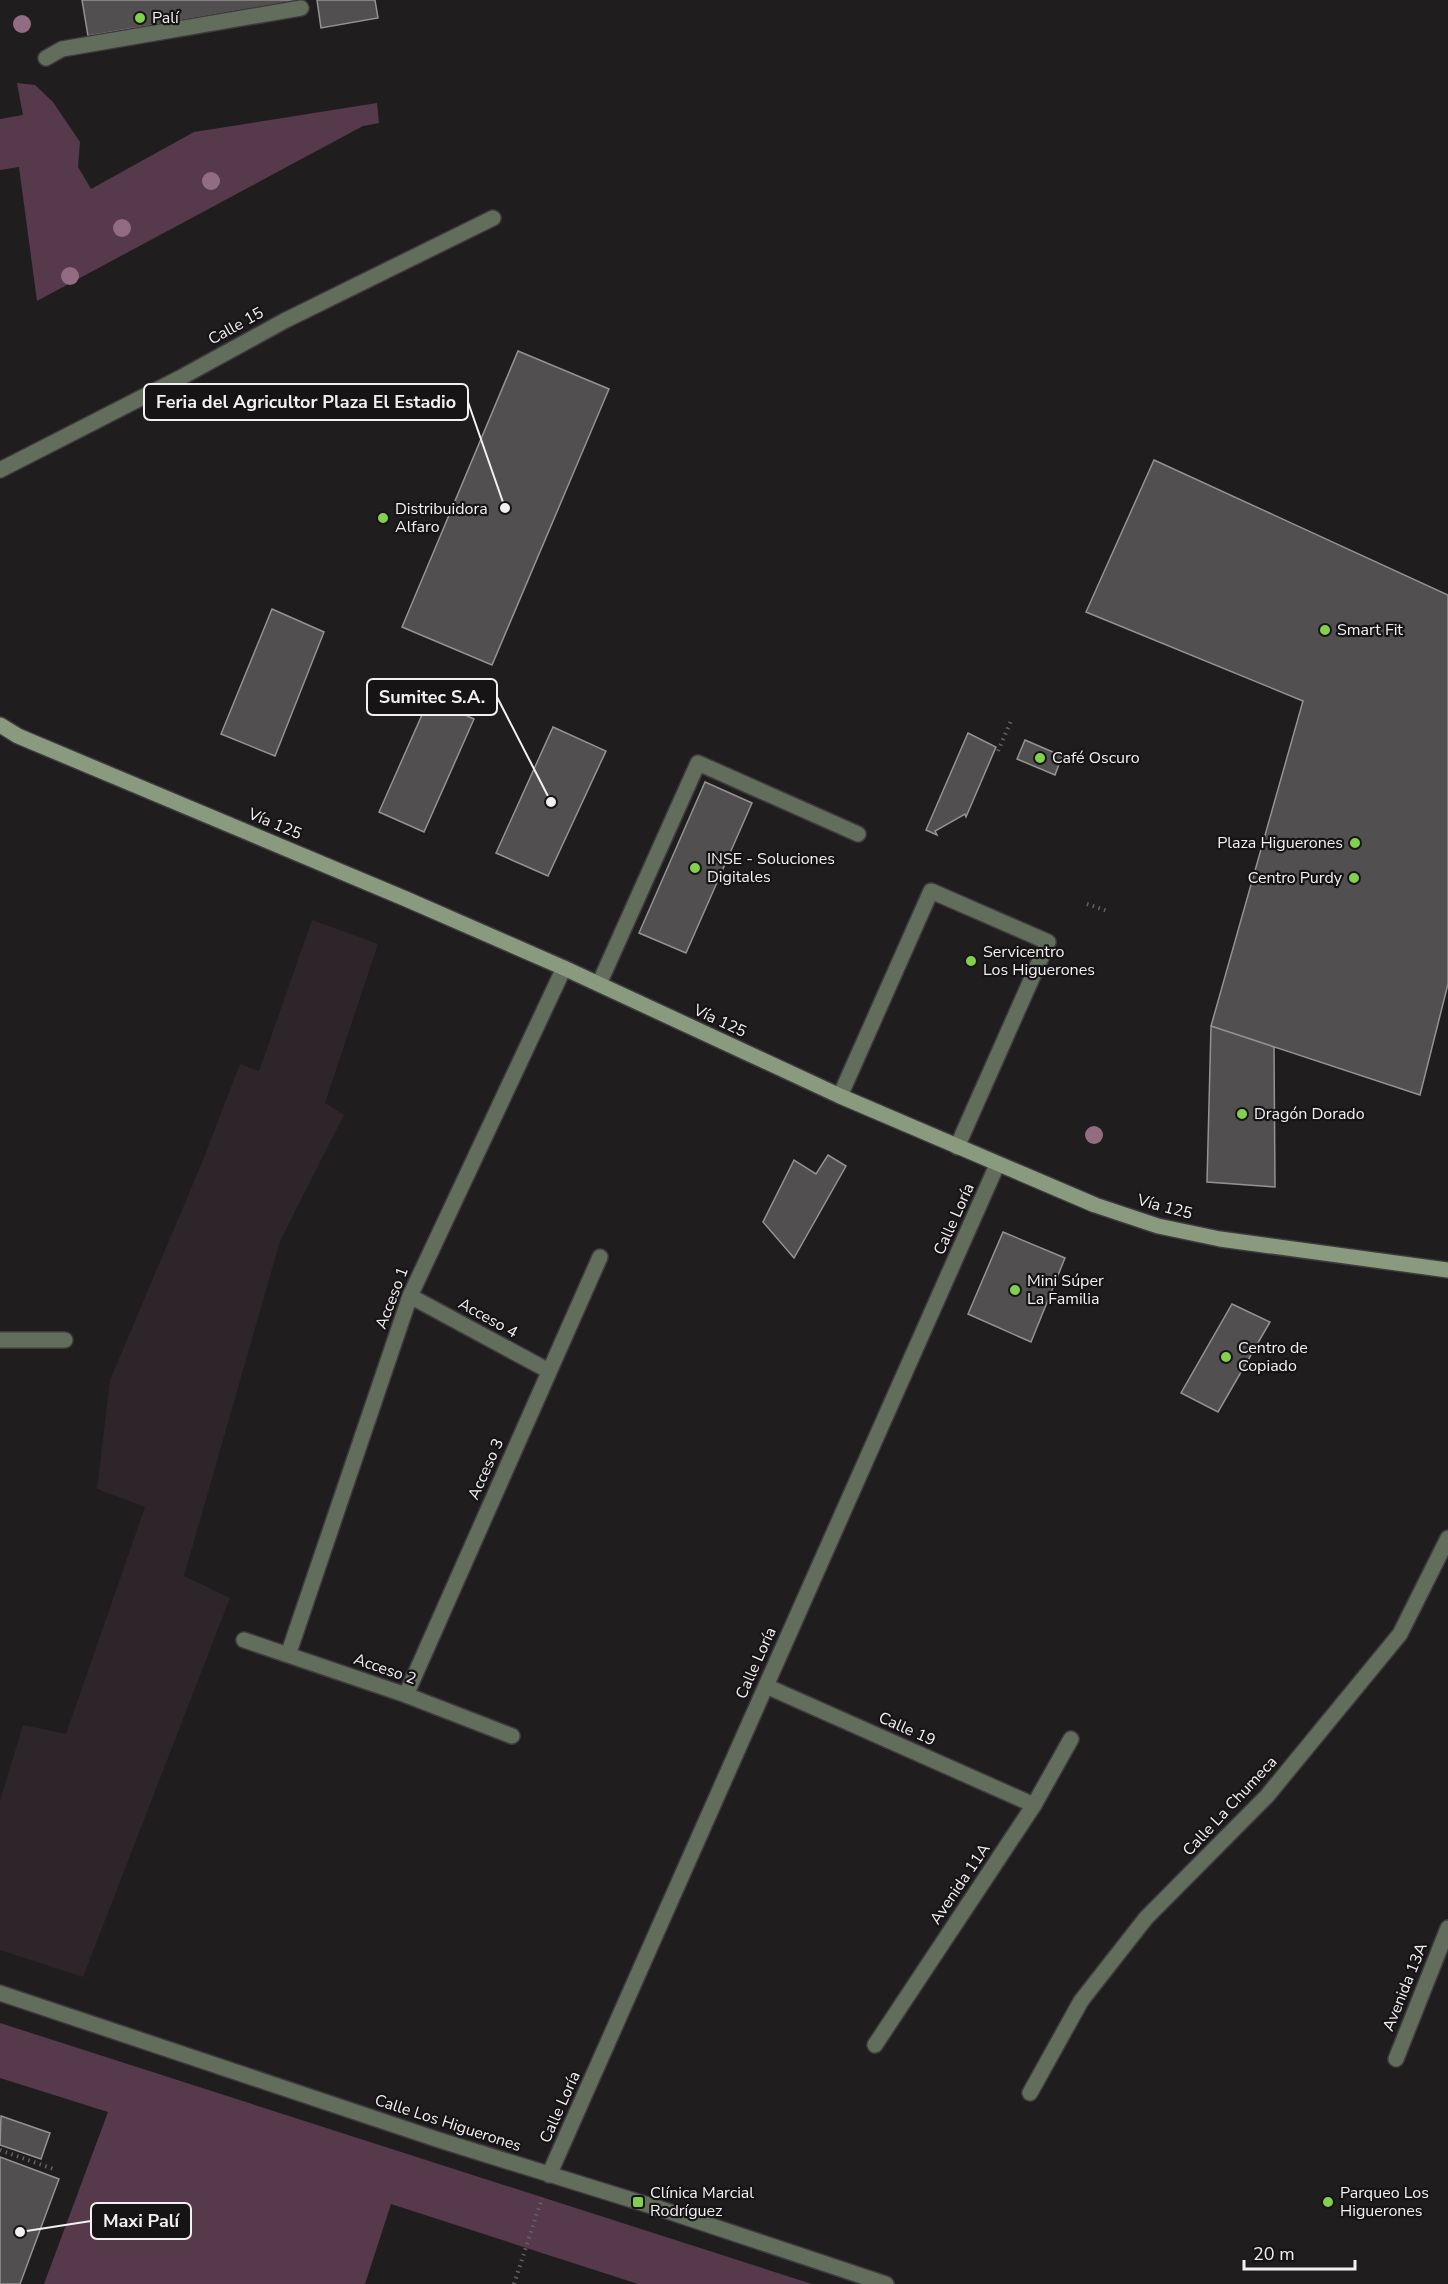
<svg xmlns="http://www.w3.org/2000/svg" width="1448" height="2284" viewBox="0 0 1448 2284" font-family="'Nunito Sans',sans-serif">
  <rect width="100%" height="100%" fill="#201d1f"/>
  <path fill="#2d2529" d="M 312,920 L 378,944 L 325,1103 L 344,1115 L 280,1241 L 184,1576 L 230,1598 L 83,1977 L 0,1950 L 0,1801 L 23,1725 L 66,1734 L 145,1507 L 97,1489 L 110,1380 L 201,1165 L 240,1064 L 259,1071 Z"/>
  <path fill="#57394c" d="M 17,83 L 35,85 L 53,102 L 80,142 L 78,167 L 91,189 L 194,132 L 377,103 L 379,123 L 363,126 L 37,301 L 19,167 L 0,170 L 0,119 L 23,115 Z
    M 0,2023 L 812,2284 L 638,2284 L 391,2204 L 365,2284 L 44,2284 L 108,2112 L 0,2078 Z"/>
  <path fill="#524f51" stroke="#959294" stroke-width="1.5" d="M 82,0 L 301,0 L 88,36 Z
    M 317,0 L 375,0 L 378,18 L 321,28 Z
    M 518,351 L 609,389 L 492,665 L 402,627 Z
    M 1154,460 L 1448,595 L 1448,984 L 1420,1095 L 1211,1026 L 1303,701 L 1086,612 Z
    M 272,609 L 324,632 L 275,756 L 221,734 Z
    M 429,699 L 474,719 L 424,832 L 379,812 Z
    M 553,727 L 606,751 L 548,876 L 496,853 Z
    M 968,733 L 996,747 L 966,817 L 965,814 L 935,831 L 937,835 L 926,830 Z
    M 1025,740 L 1062,756 L 1055,775 L 1017,759 Z
    M 705,782 L 752,803 L 686,953 L 639,933 Z
    M 1211,1026 L 1274,1047 L 1275,1187 L 1207,1182 Z
    M 828,1155 L 846,1166 L 794,1258 L 763,1222 L 794,1160 L 816,1174 Z
    M 1003,1232 L 1065,1258 L 1031,1342 L 968,1314 Z
    M 1232,1304 L 1270,1322 L 1218,1412 L 1181,1393 Z
    M 1,2116 L 50,2133 L 41,2159 L 0,2145 Z
    M 0,2157 L 59,2179 L 20,2284 L 0,2284 Z"/>
  <g fill="none" stroke-linecap="round" stroke-linejoin="round">
    <g stroke="#3d3b3d" stroke-width="18">
      <path id="service" d="M 46,58 L 62,49 L 301,8
        M 599,984 L 698,763 L 858,834
        M 840,1096 L 931,891 L 1048,942 L 957,1147
        M 875,2045 L 1034,1805 L 1071,1739
        M 1396,2059 L 1448,1928
        M 1030,2093 L 1081,2001 L 1146,1918 L 1267,1796 L 1400,1634 L 1448,1538"/>
    </g>
    <g stroke="#3d3b3d" stroke-width="18">
      <path id="minor" d="M 0,470 L 180,378 L 284,321 L 493,218
        M 410,1296 L 549,1371
        M 0,1340 L 65,1340
        M 244,1640 L 406,1695 L 512,1736
        M 288,1655 L 410,1296 L 564,968
        M 766,1686 L 1034,1805
        M 406,1695 L 600,1257
        M 0,1993 L 439,2140 L 658,2208 L 886,2284
        M 549,2175 L 997,1165"/>
    </g>
    <g stroke="#3d3b3d" stroke-width="18">
      <path id="secondary" d="M 0,725 L 18,736 L 406,899 L 564,968 L 840,1096 L 1095,1205 L 1158,1226 L 1220,1239 L 1448,1270"/>
    </g>
    <path stroke="#646163" stroke-width="4" stroke-dasharray="1.5 4.5" stroke-linecap="butt" d="M 998,751 L 1011,721
      M 1087,904 L 1107,911
      M 0,2150 L 56,2170
      M 514,2284 L 542,2198"/>
    <use href="#service" stroke="#626d5c" stroke-width="15"/>
    <use href="#minor" stroke="#626d5c" stroke-width="15"/>
    <use href="#secondary" stroke="#899a7f" stroke-width="15"/>
  </g>
  <g fill="#926c83">
    <circle cx="22" cy="24" r="9"/>
    <circle cx="211" cy="181" r="9"/>
    <circle cx="122" cy="228" r="9"/>
    <circle cx="70" cy="276" r="9"/>
    <circle cx="1094" cy="1135" r="9"/>
  </g>
  <g fill="#83d04e" stroke="#171416" stroke-width="2">
    <circle cx="140" cy="18" r="6"/>
    <circle cx="383" cy="518" r="6"/>
    <circle cx="1325" cy="630" r="6"/>
    <circle cx="1040" cy="758" r="6"/>
    <circle cx="1355" cy="843" r="6"/>
    <circle cx="695" cy="868" r="6"/>
    <circle cx="1354" cy="878" r="6"/>
    <circle cx="971" cy="961" r="6"/>
    <circle cx="1242" cy="1114" r="6"/>
    <circle cx="1015" cy="1290" r="6"/>
    <circle cx="1226" cy="1357" r="6"/>
    <rect x="632" y="2196" width="12" height="12" rx="3"/>
    <circle cx="1328" cy="2202" r="6"/>
  </g>
  <g text-anchor="middle" dominant-baseline="central" stroke-width="4.5" stroke-linejoin="round" paint-order="stroke">
    <g font-size="16" fill="#f2f1f2" stroke="#171416" text-anchor="start">
      <text x="152" y="18">Palí</text>
      <text x="395" y="509">Distribuidora<tspan x="395" dy="18">Alfaro</tspan></text>
      <text x="1337" y="630">Smart Fit</text>
      <text x="1052" y="758">Café Oscuro</text>
      <text x="1343" y="843" text-anchor="end">Plaza Higuerones</text>
      <text x="707" y="859">INSE - Soluciones<tspan x="707" dy="18">Digitales</tspan></text>
      <text x="1342" y="878" text-anchor="end">Centro Purdy</text>
      <text x="983" y="952">Servicentro<tspan x="983" dy="18">Los Higuerones</tspan></text>
      <text x="1254" y="1114">Dragón Dorado</text>
      <text x="1027" y="1281">Mini Súper<tspan x="1027" dy="18">La Familia</tspan></text>
      <text x="1238" y="1348">Centro de<tspan x="1238" dy="18">Copiado</tspan></text>
      <text x="650" y="2193">Clínica Marcial<tspan x="650" dy="18">Rodríguez</tspan></text>
      <text x="1340" y="2193">Parqueo Los<tspan x="1340" dy="18">Higuerones</tspan></text>
    </g>
    <g font-size="16" fill="#f2f1f2" stroke="#171416">
      <text transform="translate(236 326) rotate(-29)">Calle 15</text>
      <text transform="translate(275 824) rotate(23)">Vía 125</text>
      <text transform="translate(720 1021) rotate(25)">Vía 125</text>
      <text transform="translate(1165 1207) rotate(15)">Vía 125</text>
      <text transform="translate(954 1219) rotate(-66)">Calle Loría</text>
      <text transform="translate(392 1298) rotate(-69)">Acceso 1</text>
      <text transform="translate(488 1318) rotate(29)">Acceso 4</text>
      <text transform="translate(486 1469) rotate(-66)">Acceso 3</text>
      <text transform="translate(756 1663) rotate(-66)">Calle Loría</text>
      <text transform="translate(385 1669) rotate(19)">Acceso 2</text>
      <text transform="translate(907 1729) rotate(24)">Calle 19</text>
      <text transform="translate(1230 1806) rotate(-47)">Calle La Chumeca</text>
      <text transform="translate(960 1884) rotate(-56)">Avenida 11A</text>
      <text transform="translate(1405 1987) rotate(-68)">Avenida 13A</text>
      <text transform="translate(560 2107) rotate(-66)">Calle Loría</text>
      <text transform="translate(448 2123) rotate(18)">Calle Los Higuerones</text>
    </g>
  </g>
  <path fill="none" stroke="#f2f1f2" stroke-width="2" d="M505 508L468 402M551 802L497 697M20 2232L91 2221"/>
  <g fill="#f2f1f2" stroke="#171416" stroke-width="2">
    <circle cx="505" cy="508" r="6"/>
    <circle cx="551" cy="802" r="6"/>
    <circle cx="20" cy="2232" r="6"/>
  </g>
  <g fill="#171416" stroke="#f2f1f2" stroke-width="2">
    <rect x="144" y="384" width="324" height="36" rx="6"/>
    <rect x="367" y="679" width="130" height="36" rx="6"/>
    <rect x="91" y="2203" width="100" height="36" rx="6"/>
  </g>
  <g font-size="18" text-anchor="middle" font-weight="bold" fill="#f2f1f2">
    <text x="306" y="408">Feria del Agricultor Plaza El Estadio</text>
    <text x="432" y="703">Sumitec S.A.</text>
    <text x="141" y="2227">Maxi Palí</text>
  </g>
  <path d="M1244 2260v9h111v-9" fill="none" stroke="#f2f1f2" stroke-width="3"/>
  <text x="1253" y="2260" font-size="18" fill="#f2f1f2" stroke="#171416" stroke-width="4.5" paint-order="stroke">20 m</text>
</svg>
